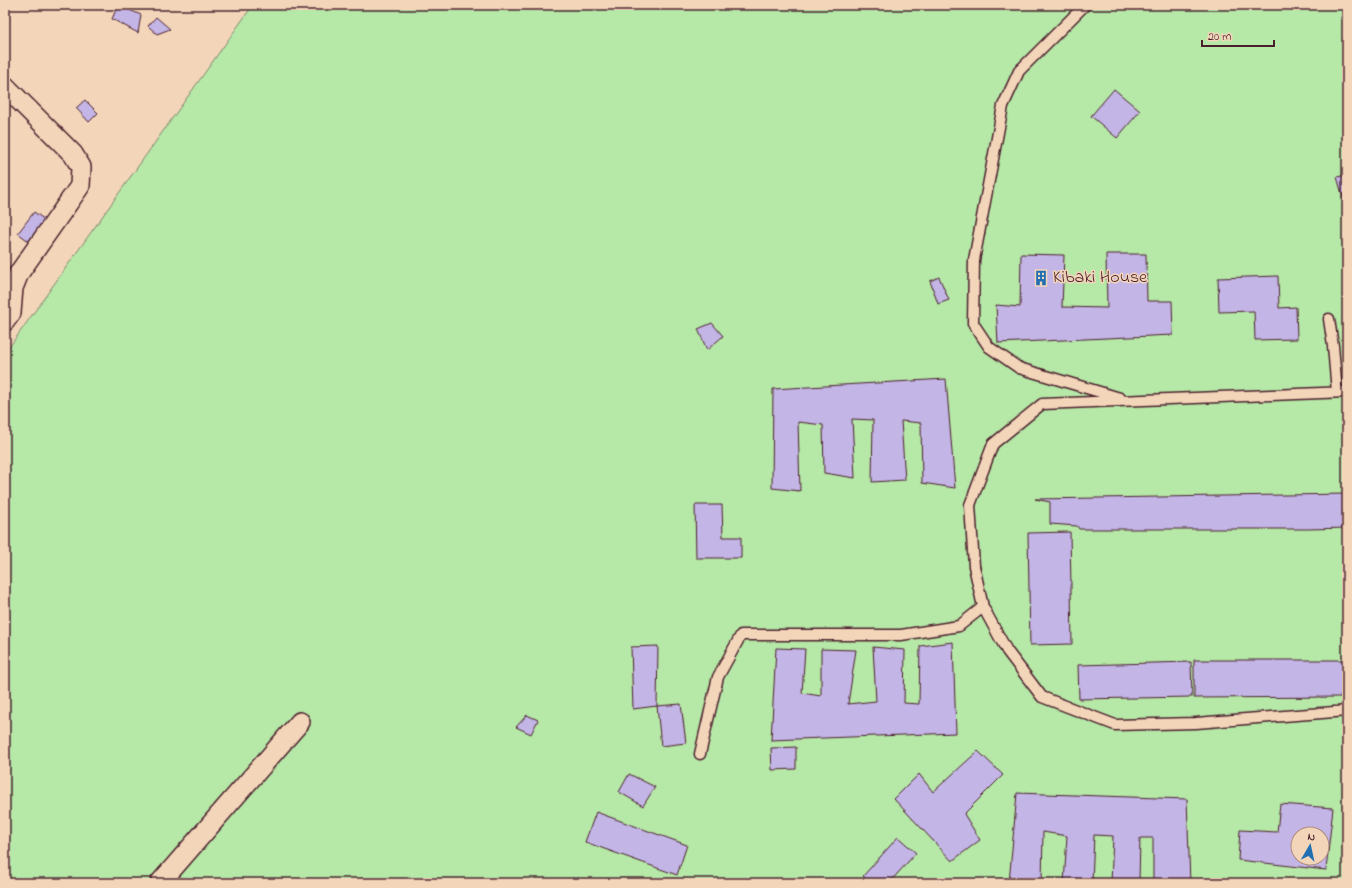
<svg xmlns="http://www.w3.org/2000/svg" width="1352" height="888" viewBox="0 0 1352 888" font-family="'Indie Flower',sans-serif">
  <rect width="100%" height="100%" fill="#f3d6ba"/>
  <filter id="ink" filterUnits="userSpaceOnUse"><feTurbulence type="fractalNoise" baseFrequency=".025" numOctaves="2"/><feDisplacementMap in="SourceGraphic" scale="8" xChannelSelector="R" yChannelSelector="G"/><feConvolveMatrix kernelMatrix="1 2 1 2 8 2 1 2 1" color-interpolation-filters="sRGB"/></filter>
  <g filter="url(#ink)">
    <path fill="#b6e8a8" stroke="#80846a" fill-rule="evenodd" d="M 253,5 L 1347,5 L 1347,883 L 5,883 L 5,353 ZM 1298,834 L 1322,834 L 1322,858 L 1298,858 Z"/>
    <path fill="#c3b5e6" stroke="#4a1f2b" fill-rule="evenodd" d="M 118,5 L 141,15 L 138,33 L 112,19 Z
      M 156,17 L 170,29 L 157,34 L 148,26 Z
      M 1114,89 L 1140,111 L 1117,138 L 1091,116 Z
      M 85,100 L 98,113 L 89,122 L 76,108 Z
      M 1347,175 L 1347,211 L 1337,177 Z
      M 34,212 L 48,222 L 31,243 L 18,233 Z
      M 1021,254 L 1064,255 L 1062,307 L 1107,308 L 1106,254 L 1146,254 L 1147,301 L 1172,301 L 1173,335 L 998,343 L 996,305 L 1020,307 Z
      M 1278,276 L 1279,308 L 1296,307 L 1297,339 L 1255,340 L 1254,311 L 1219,312 L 1218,278 Z
      M 939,277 L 949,300 L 938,304 L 930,281 Z
      M 712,323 L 723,336 L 707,350 L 698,329 Z
      M 946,379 L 955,488 L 922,483 L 921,423 L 901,421 L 905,480 L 872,482 L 873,420 L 852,419 L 855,478 L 824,473 L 823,425 L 798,422 L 800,491 L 772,488 L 773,389 Z
      M 1347,494 L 1347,528 L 1309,529 L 1079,529 L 1077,526 L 1050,524 L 1050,502 L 1035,499 Z
      M 695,505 L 722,505 L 723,537 L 741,537 L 741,558 L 696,558 Z
      M 1070,532 L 1072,644 L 1030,645 L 1028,533 Z
      M 953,642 L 956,733 L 771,740 L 776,648 L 805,649 L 802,693 L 821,696 L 821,649 L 856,650 L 848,704 L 876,701 L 873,647 L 905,650 L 904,703 L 919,704 L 920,646 Z
      M 658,646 L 657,706 L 633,709 L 631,647 Z
      M 1194,660 L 1347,660 L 1347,697 L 1194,698 Z
      M 1191,662 L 1192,697 L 1079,699 L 1078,665 Z
      M 681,704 L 686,743 L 661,746 L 657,706 Z
      M 527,715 L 538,720 L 531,734 L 516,727 Z
      M 796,747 L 796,769 L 772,770 L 771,748 Z
      M 978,751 L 1003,775 L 964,814 L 980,840 L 952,861 L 894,799 L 919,774 L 933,792 Z
      M 629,774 L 655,787 L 643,806 L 619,792 Z
      M 1017,793 L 1187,799 L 1190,883 L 1153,883 L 1153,838 L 1140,838 L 1139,883 L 1111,883 L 1113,836 L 1094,835 L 1092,883 L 1064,883 L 1067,836 L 1043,832 L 1042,883 L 1009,883 Z
      M 1280,804 L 1333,808 L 1326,870 L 1238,860 L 1240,830 L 1277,832 ZM 1298,834 L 1322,834 L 1322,858 L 1298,858 Z
      M 596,812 L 687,845 L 677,875 L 585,842 Z
      M 898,837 L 916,853 L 889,883 L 871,883 L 863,876 Z"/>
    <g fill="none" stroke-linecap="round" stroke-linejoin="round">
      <g stroke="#4a1f2b" stroke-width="13">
        <path id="service" d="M 1085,5 L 1019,71 L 1003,106 L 974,260 L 973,323 L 989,347 L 1019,368 L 1120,398
          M 1329,319 L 1333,346 L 1337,392
          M 1347,392 L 1042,404 L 993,444 L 970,505 L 974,566 L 983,607 L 1007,651 L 1042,697 L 1115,725 L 1196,723 L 1347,711
          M 700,754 L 718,677 L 741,635 L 901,635 L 959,626 L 983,607"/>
      </g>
      <g stroke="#4a1f2b" stroke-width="22">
        <path id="minor" d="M 5,86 L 73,154 L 81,167 L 80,186 L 19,273 L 13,288 L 11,313 L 5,321
          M 160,883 L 300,722"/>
      </g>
      <use href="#service" stroke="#f3d6ba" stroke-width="10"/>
      <use href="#minor" stroke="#f3d6ba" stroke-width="19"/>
    </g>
  </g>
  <defs>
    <g id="building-bare" transform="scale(1.2)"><path d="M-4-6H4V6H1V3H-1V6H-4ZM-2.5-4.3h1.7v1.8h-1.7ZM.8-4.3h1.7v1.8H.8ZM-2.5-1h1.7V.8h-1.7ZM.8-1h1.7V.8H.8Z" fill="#1f6fb2" stroke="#f3d6ba" stroke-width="2.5" paint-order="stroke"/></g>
  </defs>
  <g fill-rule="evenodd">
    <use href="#building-bare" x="1041" y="278"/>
  </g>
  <g text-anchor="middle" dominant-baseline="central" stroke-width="3" stroke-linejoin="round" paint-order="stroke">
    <g font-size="18" fill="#4a1f2b" stroke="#f3d6ba" text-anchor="start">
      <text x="1053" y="278">Kibaki House</text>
    </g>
  </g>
  <rect width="1352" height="888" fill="none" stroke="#f3d6ba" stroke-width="20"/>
  <rect x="10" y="10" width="1332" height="868" fill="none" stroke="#4a1f2b" stroke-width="1.5" filter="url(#ink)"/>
  <g transform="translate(1310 846) rotate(9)"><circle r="19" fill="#f3d6ba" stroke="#af8d81"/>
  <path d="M0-3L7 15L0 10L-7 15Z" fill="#1f6fb2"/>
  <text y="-6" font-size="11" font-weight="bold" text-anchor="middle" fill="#4a1f2b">N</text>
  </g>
  <path d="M1202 40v6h72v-6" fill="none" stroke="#4a1f2b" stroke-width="2"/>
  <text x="1208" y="40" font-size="12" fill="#4a1f2b" stroke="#f3d6ba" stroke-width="3" paint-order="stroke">20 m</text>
</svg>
